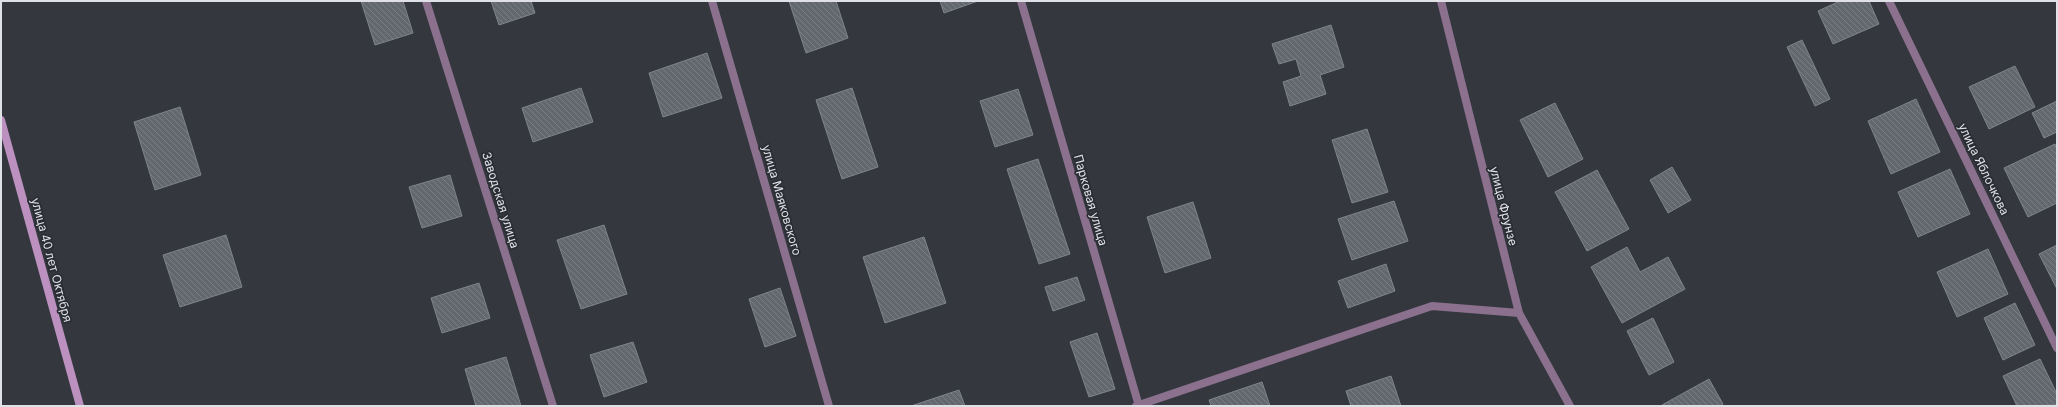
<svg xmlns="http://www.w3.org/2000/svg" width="2058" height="407" viewBox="0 0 2058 407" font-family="Inter,sans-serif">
  <defs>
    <pattern id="building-back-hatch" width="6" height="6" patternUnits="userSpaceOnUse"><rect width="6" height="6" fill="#63676e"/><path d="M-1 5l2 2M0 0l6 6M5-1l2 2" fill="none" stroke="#797c83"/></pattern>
  </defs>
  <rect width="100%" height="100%" fill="#34383e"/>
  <path fill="url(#building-back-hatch)" stroke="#7f838b" d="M 361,1 L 403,1 L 413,33 L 375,45 Z
    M 491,1 L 531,1 L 535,13 L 499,25 Z
    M 789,1 L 836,1 L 848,38 L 806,53 Z
    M 940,1 L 978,1 L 944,13 Z
    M 1840,1 L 1869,1 L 1879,24 L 1833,44 L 1818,11 Z
    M 1331,25 L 1344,67 L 1320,75 L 1326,94 L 1290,106 L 1283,82 L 1301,76 L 1296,59 L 1279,64 L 1272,44 Z
    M 1802,40 L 1830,99 L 1815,106 L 1787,47 Z
    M 707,53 L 722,98 L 663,117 L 649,73 Z
    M 2015,66 L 2035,107 L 1989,129 L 1969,87 Z
    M 581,88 L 593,122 L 533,142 L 522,108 Z
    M 852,88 L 878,167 L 842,179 L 816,100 Z
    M 1018,89 L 1033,135 L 995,147 L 980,101 Z
    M 1916,99 L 1940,152 L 1891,174 L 1868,121 Z
    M 2057,101 L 2057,132 L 2044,138 L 2032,113 Z
    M 1555,103 L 1583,159 L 1548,177 L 1520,120 Z
    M 180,107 L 201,175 L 155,190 L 134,122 Z
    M 1367,129 L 1388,192 L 1352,203 L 1332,140 Z
    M 2055,144 L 2057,149 L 2057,203 L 2028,217 L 2004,168 Z
    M 1038,159 L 1070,254 L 1039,264 L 1007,169 Z
    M 1672,167 L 1691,200 L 1668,213 L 1650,180 Z
    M 1950,169 L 1970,214 L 1918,237 L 1898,192 Z
    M 1597,170 L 1629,229 L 1587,251 L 1555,192 Z
    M 450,175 L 462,216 L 422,228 L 409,187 Z
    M 1394,201 L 1408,241 L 1352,260 L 1338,219 Z
    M 1193,202 L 1211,258 L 1165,273 L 1147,217 Z
    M 604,225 L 627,294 L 581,309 L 557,240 Z
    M 226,235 L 242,287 L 180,307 L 163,255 Z
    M 924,237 L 946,303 L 885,323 L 863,257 Z
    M 2057,245 L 2057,289 L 2039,254 Z
    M 1627,247 L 1640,272 L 1668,257 L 1685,289 L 1622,323 L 1591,267 Z
    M 1988,249 L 2008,294 L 1957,317 L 1937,272 Z
    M 1386,264 L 1395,291 L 1348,308 L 1338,281 Z
    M 1077,277 L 1085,300 L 1053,311 L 1045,287 Z
    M 479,283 L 490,318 L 442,333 L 431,298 Z
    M 780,288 L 796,336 L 765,347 L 749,299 Z
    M 2015,303 L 2035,345 L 2003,360 L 1984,318 Z
    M 1653,318 L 1674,362 L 1649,375 L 1627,331 Z
    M 1097,333 L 1115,389 L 1089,397 L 1070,342 Z
    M 633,342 L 647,382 L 604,397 L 590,355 Z
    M 506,357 L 521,406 L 476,406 L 465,369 Z
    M 2040,359 L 2057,394 L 2057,405 L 2017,406 L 2003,376 Z
    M 1391,376 L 1401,406 L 1351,406 L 1346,391 Z
    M 1709,379 L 1723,404 L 1720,406 L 1663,406 L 1662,405 Z
    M 1262,382 L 1270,406 L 1211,406 L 1209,400 Z
    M 959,390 L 965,406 L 911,406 Z"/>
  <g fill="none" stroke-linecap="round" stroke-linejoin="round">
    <path stroke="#8c718f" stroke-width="8" d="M 426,1 L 553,406
      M 712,1 L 829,406
      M 1021,1 L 1139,406
      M 1441,1 L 1519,313 L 1570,406
      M 1889,1 L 2057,348
      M 1136,406 L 1432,306 L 1519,313"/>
    <path stroke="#bc91c0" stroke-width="8" d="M 1,120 L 80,406"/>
  </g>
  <g text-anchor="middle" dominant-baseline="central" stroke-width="3.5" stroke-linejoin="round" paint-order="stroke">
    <g font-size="12" fill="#dfe1e6" stroke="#2a2d34">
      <text transform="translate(1984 169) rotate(64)">улица Яблочкова</text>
      <text transform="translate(501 200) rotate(73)">Заводская улица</text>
      <text transform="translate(782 200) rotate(74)">улица Маяковского</text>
      <text transform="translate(1091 200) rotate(74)">Парковая улица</text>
      <text transform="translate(1504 206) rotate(76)">улица Фрунзе</text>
      <text transform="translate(52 260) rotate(75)">улица 40 лет Октября</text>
    </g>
  </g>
  <rect width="2058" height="407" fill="none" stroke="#dfe1e6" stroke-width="4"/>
</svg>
